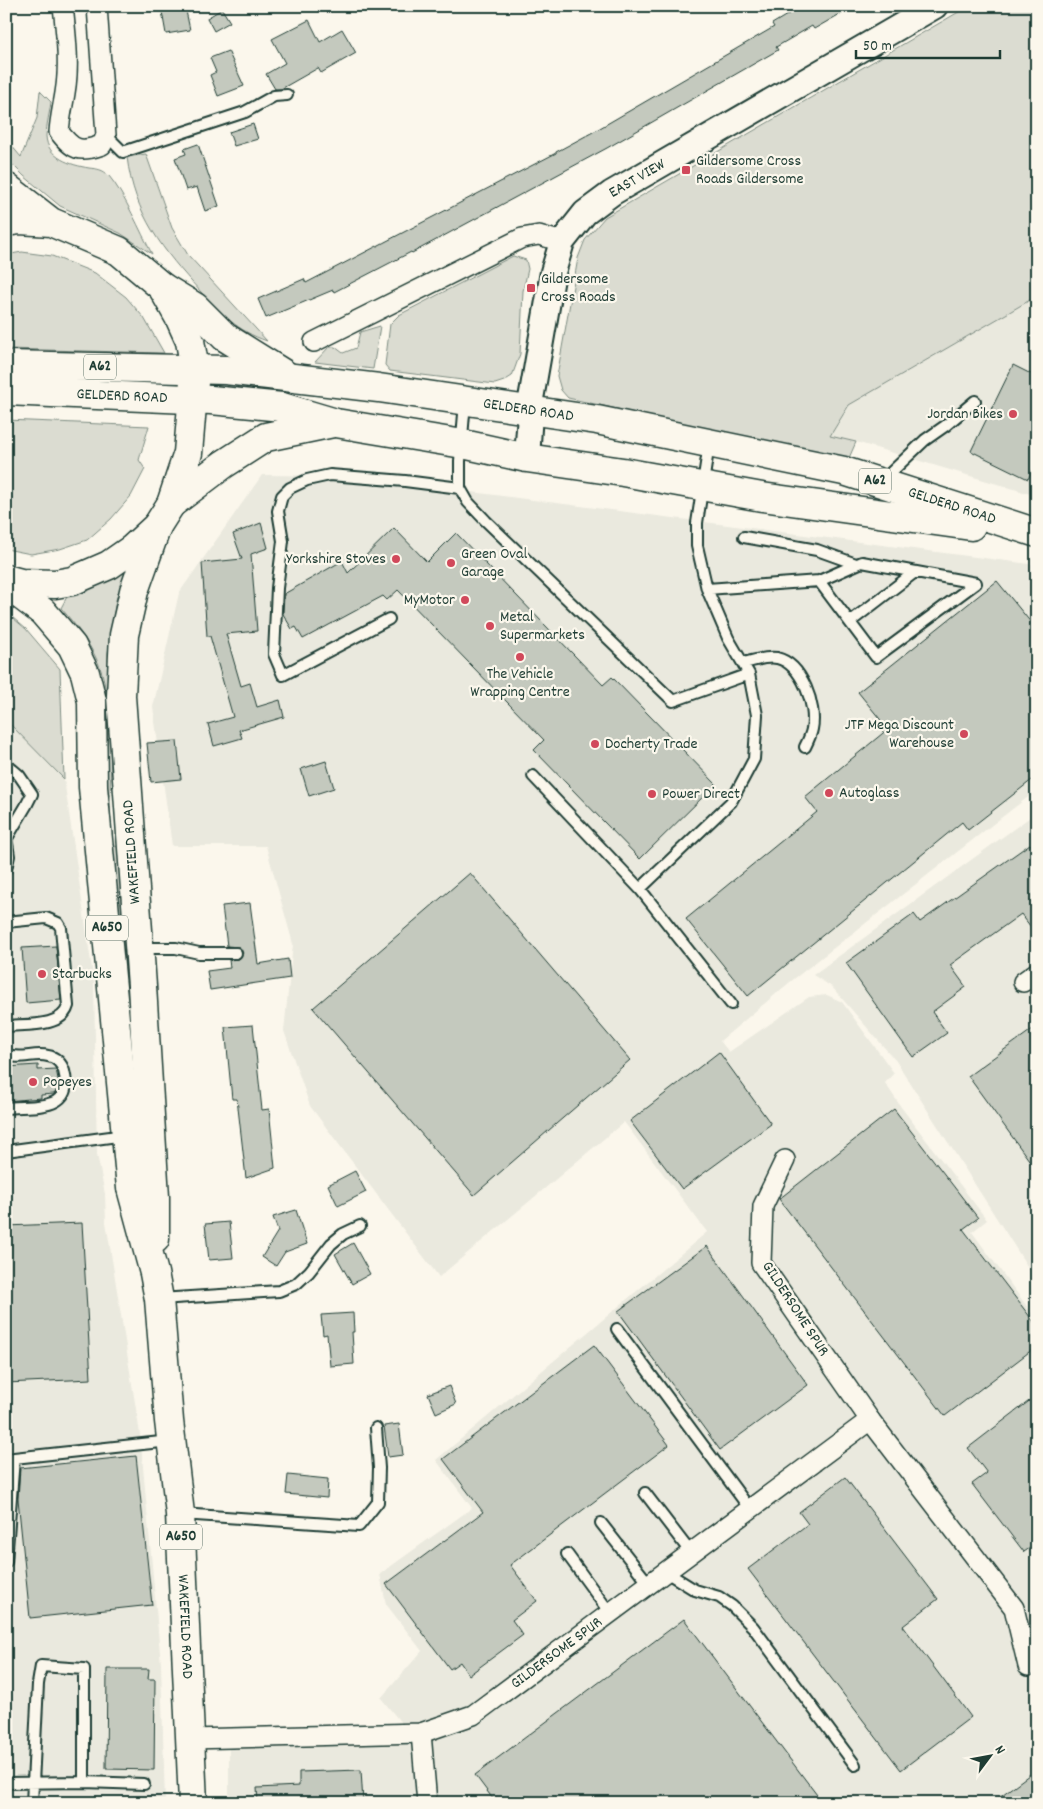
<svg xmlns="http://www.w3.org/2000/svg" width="1043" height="1809" viewBox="0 0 1043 1809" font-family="Dekko,sans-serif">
  <rect width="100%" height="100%" fill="#fbf7ec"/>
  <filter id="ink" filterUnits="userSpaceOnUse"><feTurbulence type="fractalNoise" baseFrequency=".02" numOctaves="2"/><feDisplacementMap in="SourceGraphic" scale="10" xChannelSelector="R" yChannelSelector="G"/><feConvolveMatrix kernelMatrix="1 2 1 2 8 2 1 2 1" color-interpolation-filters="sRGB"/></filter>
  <g filter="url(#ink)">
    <path fill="#eae9de" d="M 1037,296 L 1037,496 L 856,442 L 830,436 L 849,405 Z
      M 262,475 L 348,476 L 1037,565 L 1037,790 L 790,982 L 720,1041 L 729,1052 L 809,997 L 827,995 L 842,1002 L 894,1073 L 885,1083 L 901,1107 L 987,1220 L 972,1232 L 1037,1320 L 1037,1803 L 229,1803 L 229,1727 L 402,1724 L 381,1698 L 422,1651 L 386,1604 L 380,1574 L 472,1508 L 436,1460 L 707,1232 L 624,1122 L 439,1277 L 310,1106 L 284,1031 L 293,944 L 266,846 L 172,846 L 153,707 L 179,593 Z
      M 6,720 L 41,753 L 64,779 L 94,983 L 97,1154 L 105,1194 L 106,1222 L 140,1434 L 161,1664 L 165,1803 L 6,1803 Z
      M 1037,812 L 1037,1285 L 1031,1272 L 896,1061 L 832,987 L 813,975 Z"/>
    <path fill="#dbdcd1" stroke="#7d8c82" d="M 969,6 L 1037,6 L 1037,296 L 849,405 L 830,436 L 856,442 L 849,458 L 818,454 L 568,398 L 561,390 L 557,376 L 578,258 L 585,240 L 605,217 Z
      M 40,91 L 51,102 C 50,112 46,125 46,136 C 47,158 71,165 89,168 C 97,169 103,169 109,176 C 125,195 140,231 152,254 L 120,233 L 60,206 L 24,176 L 6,158 L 6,139 L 21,157 L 37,118 Z
      M 146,154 L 172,228 L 188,255 L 267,341 C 237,331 222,314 201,292 C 163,251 134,214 127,157 Z
      M 22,252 L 52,256 L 95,273 L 126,297 L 144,318 L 164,353 L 6,349 L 6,255 Z
      M 513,256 L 526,260 L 528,269 L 523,291 L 520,354 L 512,376 L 504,381 L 495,384 L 390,371 L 385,365 L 390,324 L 399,315 Z
      M 380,326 L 373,369 L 315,362 L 329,347 L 335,347 L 343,353 L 356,348 L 360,332 Z
      M 6,420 L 149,426 L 139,460 L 145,469 L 131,496 L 111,519 L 87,540 L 60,549 L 31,554 L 6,549 Z
      M 131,558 L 116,600 L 108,653 L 111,733 L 110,817 L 106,815 C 106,800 104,784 104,769 C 105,739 110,710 104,681 C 98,653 79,629 61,608 L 71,589 Z
      M 6,612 L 26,629 L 60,669 L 64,779 L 6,720 Z
      M 115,846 L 122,848 L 132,996 L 129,998 L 126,989 L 110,850 Z"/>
    <path fill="#c4c9be" stroke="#1f3d34" d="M 161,6 L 185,6 L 190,30 L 166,34 Z
      M 802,6 L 854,6 L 814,29 L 812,26 L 776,47 L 778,50 L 607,148 L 412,253 L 411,252 L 334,292 L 333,290 L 266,318 L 258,299 L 304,279 L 306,283 L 556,153 L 556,152 L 593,132 L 774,27 L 772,24 Z
      M 222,9 L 230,22 L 214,31 L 207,18 Z
      M 309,20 L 320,42 L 342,29 L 356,53 L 321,73 L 318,68 L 281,89 L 275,89 L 266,74 L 285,63 L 272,39 Z
      M 228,51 L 244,86 L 218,96 L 210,75 L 216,72 L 210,58 Z
      M 253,124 L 258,139 L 234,146 L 229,132 Z
      M 198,144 L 219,206 L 205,211 L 197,187 L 186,190 L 175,158 L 186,154 L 184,149 Z
      M 1013,365 L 1037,377 L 1037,462 L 1028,479 L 971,451 Z
      M 261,523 L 268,548 L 251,554 L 257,631 L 226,634 L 241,686 L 250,683 L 257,707 L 280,700 L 284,717 L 239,730 L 242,738 L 214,746 L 208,724 L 233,717 L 210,636 L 207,636 L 202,563 L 242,559 L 233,534 Z
      M 394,528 L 427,562 L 456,533 L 603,685 L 612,677 L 716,784 L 640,859 L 534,750 L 544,740 L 398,590 L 387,600 L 383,596 L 303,639 L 296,627 L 292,629 L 283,614 L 284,594 L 342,561 L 348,573 Z
      M 997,581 L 1037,630 L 1037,776 L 968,830 L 962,822 L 748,996 L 686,919 L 817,812 L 805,797 L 888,729 L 858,692 Z
      M 177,741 L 181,779 L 151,782 L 147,743 Z
      M 326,761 L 334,788 L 309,796 L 301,769 Z
      M 1030,844 L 1037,853 L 1037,935 L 1021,914 L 950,965 L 966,987 L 932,1012 L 947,1033 L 913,1057 L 846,963 L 914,914 L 920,922 Z
      M 470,873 L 630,1060 L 474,1195 L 313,1008 Z
      M 250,903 L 258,964 L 288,959 L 290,978 L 210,990 L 207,971 L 230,968 L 229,960 L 239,959 L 243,953 L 239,947 L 227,946 L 222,906 Z
      M 56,946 L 61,1000 L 26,1003 L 22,948 Z
      M 253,1025 L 262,1110 L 269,1109 L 275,1168 L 246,1178 L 237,1099 L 232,1099 L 225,1027 Z
      M 1037,1026 L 1037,1171 L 968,1076 Z
      M 719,1052 L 771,1124 L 682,1189 L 630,1121 Z
      M 38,1065 L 38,1070 L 56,1069 L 59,1084 L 57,1090 L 54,1094 L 41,1095 L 41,1098 L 6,1101 L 6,1067 Z
      M 894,1109 L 978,1218 L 963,1229 L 1037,1326 L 1037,1346 L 945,1416 L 779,1199 Z
      M 355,1171 L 366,1192 L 338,1206 L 328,1185 Z
      M 296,1210 L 307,1244 L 285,1252 L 276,1266 L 262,1257 L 278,1231 L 273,1217 Z
      M 229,1222 L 233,1258 L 209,1260 L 205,1224 Z
      M 82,1223 L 91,1379 L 6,1383 L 6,1226 Z
      M 353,1243 L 370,1274 L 352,1284 L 335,1254 Z
      M 707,1246 L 808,1385 L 720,1450 L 618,1311 Z
      M 353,1313 L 354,1332 L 352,1332 L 354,1364 L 330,1366 L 327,1334 L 323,1335 L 321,1315 Z
      M 594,1345 L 669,1445 L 510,1565 L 537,1601 L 512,1620 L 523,1635 L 469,1675 L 460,1662 L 450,1669 L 386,1584 L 483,1512 L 443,1459 Z
      M 449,1386 L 456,1404 L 436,1413 L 428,1394 Z
      M 1037,1395 L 1037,1543 L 1024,1552 L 972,1484 L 987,1473 L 968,1448 Z
      M 399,1424 L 403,1455 L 388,1457 L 384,1426 Z
      M 136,1456 L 152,1605 L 30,1618 L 18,1499 L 20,1468 Z
      M 288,1475 L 328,1479 L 327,1498 L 286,1494 Z
      M 845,1477 L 938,1599 L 903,1626 L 971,1717 L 901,1770 L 748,1569 L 808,1524 L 799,1512 Z
      M 684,1619 L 823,1803 L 496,1803 L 475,1775 Z
      M 107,1669 L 149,1669 L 148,1679 L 155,1679 L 154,1770 L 106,1769 Z
      M 1037,1769 L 1037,1803 L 991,1803 Z
      M 361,1770 L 363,1803 L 258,1803 L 257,1788 L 299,1786 L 299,1772 Z"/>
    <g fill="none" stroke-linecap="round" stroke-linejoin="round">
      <g stroke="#1f3d34" stroke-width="14">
        <path id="service" d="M 106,135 L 123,152 L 245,112 L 274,96 L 287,95
          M 883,480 L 925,440 L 945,426 L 975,401
          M 460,488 L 468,502 L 486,521 L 673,701 L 749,674
          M 744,537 L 817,550 L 856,564
          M 707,589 L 819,581 L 862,562 L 976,583 L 876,657 L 819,581
          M 389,619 L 283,675 L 274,654 L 277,588 L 283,541 L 278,511 L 282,496 L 290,488 L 307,480 L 330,475 L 405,481 L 460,488 L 460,461 L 465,402
          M 850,622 L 915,572
          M 743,663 C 753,661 766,656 777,658 C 802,664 817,706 812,729 C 811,735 808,741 805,747
          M 6,764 L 19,775 L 32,794 L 26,806 L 7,838
          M 533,776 L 640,889 L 731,802 L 754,759 L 757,715 L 749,674 L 728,638 L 707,589 L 697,546 L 697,523 L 709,444
          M 6,837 L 9,856 L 6,869
          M 640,889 L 731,1004
          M 6,922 L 46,918 L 58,923 L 61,928 L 68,1006 C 62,1028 25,1024 6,1026
          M 140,948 L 176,948 L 199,953 L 236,953
          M 6,1054 C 19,1061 35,1052 48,1056 C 56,1057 62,1064 64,1071 C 75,1112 34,1105 6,1108
          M 6,1151 L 125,1135
          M 160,1299 L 279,1291 L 296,1284 L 309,1272 L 331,1244 L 343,1234 L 360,1226
          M 617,1329 L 750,1509
          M 645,1493 L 691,1553
          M 181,1514 L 359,1526 L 378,1502 L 379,1468 L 376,1428
          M 601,1523 L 649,1584
          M 567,1554 L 610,1613
          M 6,1562 L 14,1458 L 170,1441
          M 666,1572 L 695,1590 L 719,1597 L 732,1606 L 753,1627 L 855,1765
          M 6,1783 L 84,1782 L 144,1784
          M 32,1803 L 38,1684 L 41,1666 L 84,1669 L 84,1782"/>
      </g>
      <g stroke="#1f3d34" stroke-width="22">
        <g id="minor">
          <path d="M 63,6 C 66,35 70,64 65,93 C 63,106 60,118 59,132 C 73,150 79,153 102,145 L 106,135 L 97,6"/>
          <path d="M 314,342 L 522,238 L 539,235 L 562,242"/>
          <path d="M 1023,982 L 1037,972"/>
          <path d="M 870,1420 L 1014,1608 L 1028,1666"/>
          <path d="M 421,1733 L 427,1803"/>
          <path id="s1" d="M 190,1739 L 421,1733 L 473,1715 L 870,1420 L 761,1263 L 763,1206 L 785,1160"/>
        </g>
      </g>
      <g stroke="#1f3d34" stroke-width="28">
        <g id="tertiary">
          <path id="s2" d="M 527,458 L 531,399 L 553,272 L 562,242 L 585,213 L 612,193 L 935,6"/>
        </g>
      </g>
      <g stroke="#1f3d34" stroke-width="31">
        <g id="primary">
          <path d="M 162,287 L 195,307 L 225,337 L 284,374"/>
          <path id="s3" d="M 6,365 L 226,370 L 379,388 L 597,420 L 844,471 L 1037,533"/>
          <path id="s4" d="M 6,391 L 211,400 L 282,407 L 336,423 L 463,444 L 527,458 L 623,472 L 762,497 L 971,526"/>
          <path d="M 171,504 L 224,464 L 266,437 L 333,423"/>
          <path id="s5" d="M 6,584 L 43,612 L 72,646 L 85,673 L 92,701 L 93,787 L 131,1188 L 154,1273 L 159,1299 L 169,1421 L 180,1514 L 193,1803"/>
          <path d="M 155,1239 L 155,1197 L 142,986 L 121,696 L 124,635 L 134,591 L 157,526"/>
        </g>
      </g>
      <g stroke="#1f3d34" stroke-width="31">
        <path id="trunk" d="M 6,187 L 51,222 L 119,251 L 162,287 L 180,319 L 190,341 L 195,370 L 188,453 L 171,504 L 157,526 L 132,549 L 109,565 L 72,581 L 55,584 L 21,583 L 6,579
          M 6,222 L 20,220 L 51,222"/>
      </g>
      <use href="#service" stroke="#fbf7ec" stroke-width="10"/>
      <use href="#minor" stroke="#fbf7ec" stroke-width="19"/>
      <use href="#tertiary" stroke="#fbf7ec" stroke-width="24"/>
      <use href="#primary" stroke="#fbf7ec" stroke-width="28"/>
      <use href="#trunk" stroke="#fbf7ec" stroke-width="28"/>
    </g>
  </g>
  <g fill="#d1495b" stroke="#fbf7ec" stroke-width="2">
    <rect x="681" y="165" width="10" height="10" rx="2.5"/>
    <rect x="526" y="283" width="10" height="10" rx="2.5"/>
    <circle cx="1013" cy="414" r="5"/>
    <circle cx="396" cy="559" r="5"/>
    <circle cx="451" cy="563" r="5"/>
    <circle cx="465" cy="600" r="5"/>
    <circle cx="490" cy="626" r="5"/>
    <circle cx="520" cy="657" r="5"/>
    <circle cx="964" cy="734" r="5"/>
    <circle cx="595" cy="744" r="5"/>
    <circle cx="829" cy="793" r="5"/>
    <circle cx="652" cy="794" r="5"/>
    <circle cx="42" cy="974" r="5"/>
    <circle cx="33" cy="1082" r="5"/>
  </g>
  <g text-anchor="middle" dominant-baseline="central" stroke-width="4.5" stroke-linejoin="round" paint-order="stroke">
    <g fill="#fbf7ec" stroke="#61756b" stroke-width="1">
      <rect x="84" y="354.5" width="32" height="25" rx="4"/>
      <rect x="859" y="468.5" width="32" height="25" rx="4"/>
      <rect x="86" y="915.5" width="42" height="25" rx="4"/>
      <rect x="160" y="1524.5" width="42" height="25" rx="4"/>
    </g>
    <g font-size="15" font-weight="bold" fill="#1f3d34">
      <text x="100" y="367">A62</text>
      <text x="875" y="481">A62</text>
      <text x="107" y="928">A650</text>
      <text x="181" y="1537">A650</text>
    </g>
    <g font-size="16" fill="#1f3d34" stroke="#fbf7ec" text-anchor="start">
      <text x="696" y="161">Gildersome Cross<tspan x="696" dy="18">Roads Gildersome</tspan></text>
      <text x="541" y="279">Gildersome<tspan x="541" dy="18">Cross Roads</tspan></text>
      <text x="1003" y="414" text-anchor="end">Jordan Bikes</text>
      <text x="461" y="554">Green Oval<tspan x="461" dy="18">Garage</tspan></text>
      <text x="386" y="559" text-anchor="end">Yorkshire Stoves</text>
      <text x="455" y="600" text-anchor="end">MyMotor</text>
      <text x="500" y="617">Metal<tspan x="500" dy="18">Supermarkets</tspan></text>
      <text x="520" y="674" text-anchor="middle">The Vehicle<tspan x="520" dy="18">Wrapping Centre</tspan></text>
      <text x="954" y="725" text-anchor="end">JTF Mega Discount<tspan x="954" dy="18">Warehouse</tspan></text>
      <text x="605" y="744">Docherty Trade</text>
      <text x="839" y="793">Autoglass</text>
      <text x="662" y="794">Power Direct</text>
      <text x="52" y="974">Starbucks</text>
      <text x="43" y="1082">Popeyes</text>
    </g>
    <g font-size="16" fill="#1f3d34" stroke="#fbf7ec">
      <text stroke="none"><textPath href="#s2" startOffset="319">EAST VIEW</textPath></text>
      <text stroke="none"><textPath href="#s4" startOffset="116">GELDERD ROAD</textPath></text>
      <text stroke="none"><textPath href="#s3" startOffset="525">GELDERD ROAD</textPath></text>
      <text stroke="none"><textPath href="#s3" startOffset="960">GELDERD ROAD</textPath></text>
      <text transform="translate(132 852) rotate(-94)">WAKEFIELD ROAD</text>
      <text transform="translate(795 1309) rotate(57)">GILDERSOME SPUR</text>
      <text stroke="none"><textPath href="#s5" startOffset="1082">WAKEFIELD ROAD</textPath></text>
      <text stroke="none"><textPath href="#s1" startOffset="390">GILDERSOME SPUR</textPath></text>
    </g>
  </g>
  <rect width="1043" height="1809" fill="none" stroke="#fbf7ec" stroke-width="25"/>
  <rect x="12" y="12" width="1018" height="1784" fill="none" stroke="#1f3d34" stroke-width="2" filter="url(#ink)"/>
  <g transform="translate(990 1756) rotate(58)" stroke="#fbf7ec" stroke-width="4" paint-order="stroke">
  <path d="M0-4L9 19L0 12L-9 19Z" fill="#1f3d34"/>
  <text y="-8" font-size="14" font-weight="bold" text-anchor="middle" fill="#1f3d34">N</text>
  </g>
  <path d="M856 50v8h144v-8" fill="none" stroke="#1f3d34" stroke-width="2.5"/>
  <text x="863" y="50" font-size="15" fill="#1f3d34" stroke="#fbf7ec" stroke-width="4" paint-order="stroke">50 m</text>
</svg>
